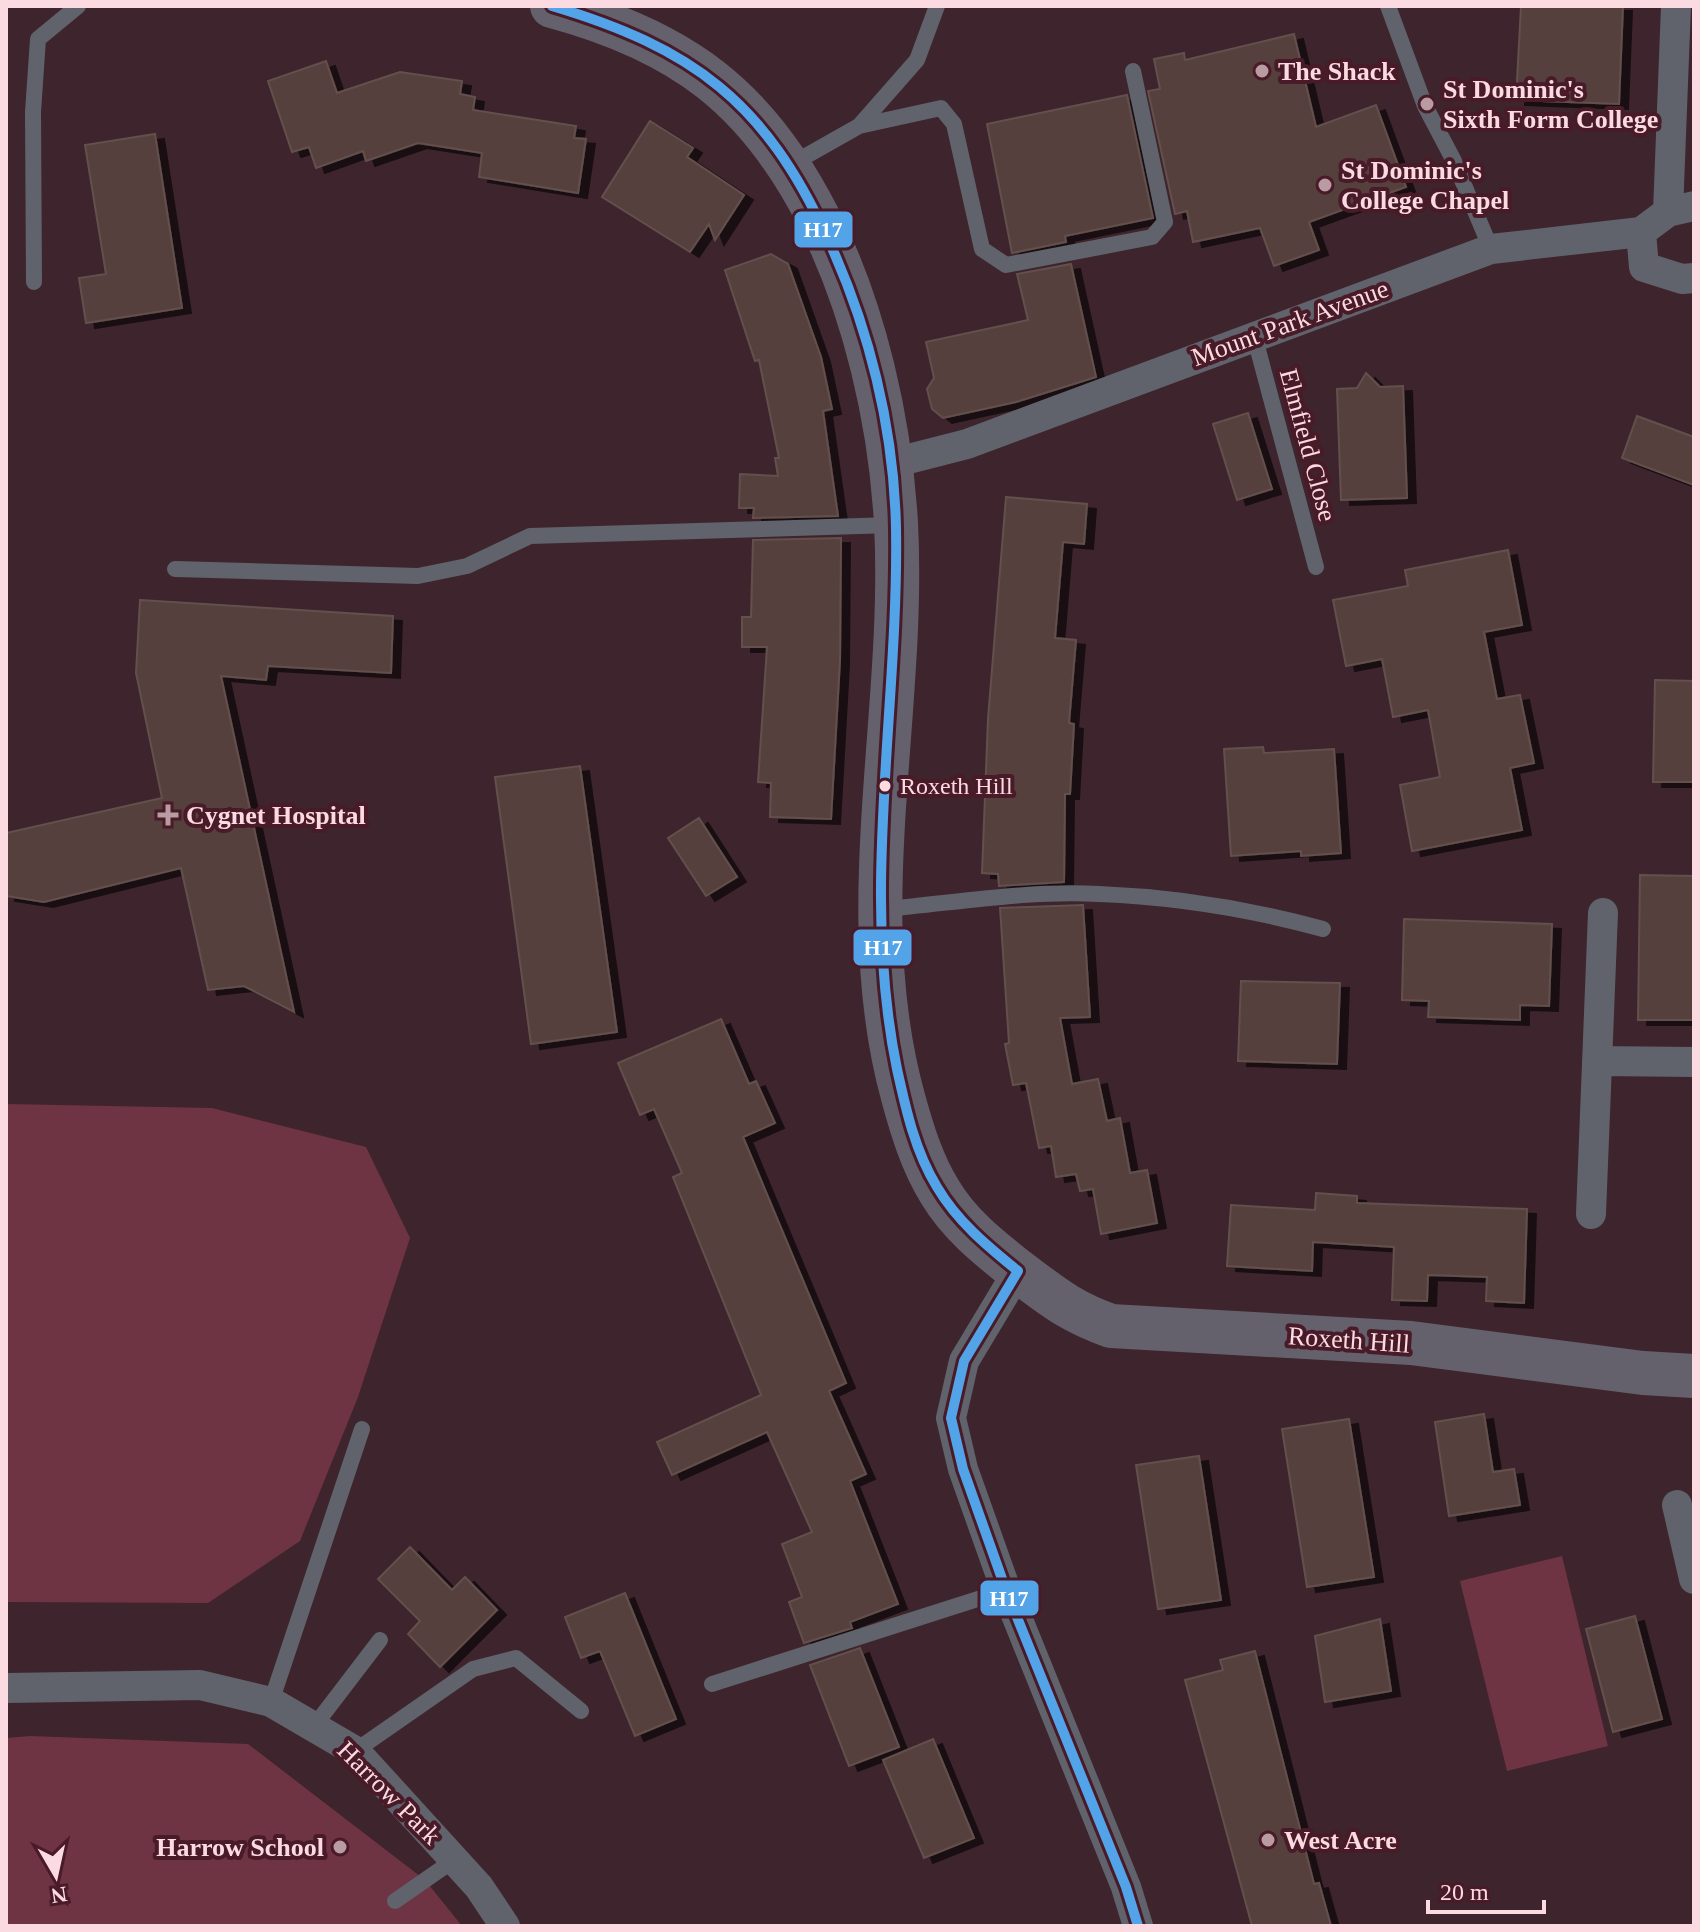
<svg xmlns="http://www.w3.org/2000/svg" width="1700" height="1932" viewBox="0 0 1700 1932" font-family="'Times New Roman',serif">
  <defs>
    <filter id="shadow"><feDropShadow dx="9" dy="5" stdDeviation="0" flood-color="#0009"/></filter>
  </defs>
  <rect width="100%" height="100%" fill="#3e242c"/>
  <path fill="#6e3443" d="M 6,1104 L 212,1108 L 366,1147 L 410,1238 L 358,1397 L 300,1541 L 208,1603 L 6,1602 Z
    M 1562,1556 L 1608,1746 L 1507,1771 L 1460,1581 Z
    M 30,1736 L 248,1744 L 425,1880 L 462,1926 L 6,1926 L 6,1738 Z"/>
  <path fill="#54413d" stroke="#63504c" stroke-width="2" filter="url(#shadow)" d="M 1521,6 L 1623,6 L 1619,104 L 1516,100 Z
    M 1294,34 L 1316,127 L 1376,105 L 1406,187 L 1309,222 L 1319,250 L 1274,266 L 1260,228 L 1193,242 L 1187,211 L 1175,214 L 1148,91 L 1160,89 L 1154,59 L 1184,53 L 1185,60 Z
    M 326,61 L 337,93 L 400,72 L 462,81 L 460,94 L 475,97 L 473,110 L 576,126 L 574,138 L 586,139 L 578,193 L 479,177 L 482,153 L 418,143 L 366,161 L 363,151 L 316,168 L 309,147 L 292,152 L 268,81 Z
    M 1127,95 L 1153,218 L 1065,236 L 1066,242 L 1012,253 L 987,124 Z
    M 650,121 L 693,148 L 687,157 L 744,195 L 715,240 L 709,224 L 690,252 L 602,197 Z
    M 155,134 L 182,308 L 86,323 L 79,278 L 106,274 L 85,145 Z
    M 771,254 L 788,264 L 821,357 L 832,409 L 823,411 L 838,516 L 753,518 L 754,508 L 739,508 L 740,474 L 778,476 L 775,458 L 779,458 L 759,360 L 755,361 L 725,270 Z
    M 1071,264 L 1096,377 L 1016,402 L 943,418 L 932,409 L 927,389 L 934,378 L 926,342 L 1028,320 L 1017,274 Z
    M 1366,373 L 1380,387 L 1403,386 L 1407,498 L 1341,500 L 1337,389 L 1357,388 Z
    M 1248,413 L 1272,489 L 1237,500 L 1213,424 Z
    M 1637,416 L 1694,437 L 1694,485 L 1622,458 Z
    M 1006,497 L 1087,504 L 1084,544 L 1063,542 L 1055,638 L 1076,640 L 1069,723 L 1074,724 L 1070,794 L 1065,794 L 1064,882 L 999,886 L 998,874 L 982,873 L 988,719 Z
    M 841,538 L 840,660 L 831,819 L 770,817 L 771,783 L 758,782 L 767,647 L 742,647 L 742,617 L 751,617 L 753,540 Z
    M 1508,550 L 1522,625 L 1484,632 L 1497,699 L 1520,695 L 1534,763 L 1510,768 L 1522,830 L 1412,851 L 1400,785 L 1440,777 L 1428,710 L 1393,717 L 1382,659 L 1346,666 L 1333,600 L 1408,586 L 1405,570 Z
    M 140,600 L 393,616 L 391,673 L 268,666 L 266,680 L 221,676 L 294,1012 L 244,986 L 208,990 L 181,868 L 44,902 L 6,896 L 6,833 L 162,798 L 136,673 Z
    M 1655,680 L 1694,681 L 1694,782 L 1653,782 Z
    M 1263,747 L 1264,753 L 1334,749 L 1341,853 L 1301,856 L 1301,851 L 1231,856 L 1224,749 Z
    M 580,766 L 617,1032 L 531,1044 L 495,777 Z
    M 699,818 L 737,877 L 706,896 L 668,838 Z
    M 1640,875 L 1694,876 L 1694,1020 L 1638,1020 Z
    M 1083,905 L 1090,1017 L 1060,1018 L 1072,1084 L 1098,1079 L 1107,1121 L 1120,1118 L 1130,1173 L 1147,1170 L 1157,1223 L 1101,1234 L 1093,1189 L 1080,1191 L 1076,1174 L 1056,1177 L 1051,1146 L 1039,1148 L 1026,1083 L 1013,1085 L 1005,1044 L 1009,1043 L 1000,908 Z
    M 1404,919 L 1552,924 L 1549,1006 L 1520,1005 L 1520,1020 L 1428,1017 L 1429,1001 L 1402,1000 Z
    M 1241,981 L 1340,983 L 1337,1064 L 1238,1061 Z
    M 721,1019 L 749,1084 L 756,1081 L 775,1123 L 743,1137 L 846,1383 L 829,1391 L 866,1474 L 850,1481 L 898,1604 L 850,1622 L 852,1628 L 804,1643 L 789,1602 L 802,1597 L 782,1544 L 812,1532 L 767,1432 L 672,1475 L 657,1442 L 761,1395 L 673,1177 L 682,1173 L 654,1109 L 640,1115 L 618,1063 Z
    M 1316,1193 L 1357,1196 L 1357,1203 L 1527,1209 L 1524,1303 L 1486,1301 L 1487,1277 L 1428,1275 L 1427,1301 L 1392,1300 L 1394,1247 L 1313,1242 L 1312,1271 L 1227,1266 L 1231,1205 L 1315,1210 Z
    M 1484,1414 L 1493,1472 L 1514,1469 L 1520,1505 L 1449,1516 L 1435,1422 Z
    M 1349,1419 L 1374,1577 L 1307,1587 L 1282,1429 Z
    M 1199,1456 L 1221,1600 L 1158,1609 L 1136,1465 Z
    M 410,1547 L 452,1590 L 465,1577 L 497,1610 L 440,1667 L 408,1634 L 420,1621 L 378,1579 Z
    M 625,1593 L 676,1719 L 635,1736 L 600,1651 L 581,1658 L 565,1617 Z
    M 1635,1616 L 1662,1719 L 1613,1732 L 1586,1629 Z
    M 1380,1619 L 1391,1691 L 1325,1702 L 1315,1636 Z
    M 860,1648 L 899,1747 L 849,1766 L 810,1665 Z
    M 1255,1651 L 1314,1884 L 1319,1883 L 1331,1926 L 1252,1926 L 1185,1680 L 1223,1670 L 1220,1660 Z
    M 933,1739 L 974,1838 L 924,1858 L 883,1760 Z"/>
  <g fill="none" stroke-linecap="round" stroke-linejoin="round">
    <path stroke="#60636b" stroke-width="16" d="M 1388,6 L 1425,106 L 1454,161 L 1491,249
      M 859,126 L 917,60 L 937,6
      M 790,165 L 859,126 L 941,108 L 954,124 L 982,249 L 1006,265 L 1152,237 L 1165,222 L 1133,71
      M 34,282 L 33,112 L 38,39 L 78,6
      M 1254,335 L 1316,567
      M 175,569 L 418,576 L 467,566 L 530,536 L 893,525
      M 884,909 C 955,903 1028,890 1099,894 C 1175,897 1250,909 1323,929
      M 712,1684 L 1006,1590
      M 271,1702 L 362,1429
      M 315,1725 L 380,1640
      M 355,1751 L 473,1669 L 516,1658 L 581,1711
      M 395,1901 L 454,1860"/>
    <path stroke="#60636b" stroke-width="30" d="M 1668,212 L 1676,6
      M 1641,232 L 1644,267 L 1682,279 L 1694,278
      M 889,464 L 967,444 L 1491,249 L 1641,232 L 1668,212 L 1694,206
      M 1597,1061 L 1694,1062
      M 1591,1214 L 1603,913
      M 1018,1271 L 964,1361 L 951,1418 L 963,1469 L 1006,1590 L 1126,1887 L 1138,1926
      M 1677,1505 L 1694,1579
      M 6,1688 L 200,1685 L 271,1702 L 355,1751 L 479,1887 L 505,1926"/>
    <path stroke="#64616c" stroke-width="44" d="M 552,6 C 682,41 758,98 819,219 C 865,311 890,421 896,523 C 906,714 851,909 903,1097 C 912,1130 922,1163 940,1192 C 959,1224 988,1247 1017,1270 C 1052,1296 1069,1311 1111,1326 L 1411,1343 L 1643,1373 L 1694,1376"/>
    <g stroke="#491a28" stroke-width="16">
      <path id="bus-1" d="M 552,6 C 693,48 765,102 827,237 C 869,327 894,428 896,528 C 899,708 860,890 897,1069 C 906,1110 915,1151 937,1187 C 957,1221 987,1246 1018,1271
        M 1018,1271 L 964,1361 L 951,1418 L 963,1469 L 1006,1590 L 1126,1887 L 1138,1926"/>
    </g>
    <use href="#bus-1" stroke="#53a3e8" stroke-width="10"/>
  </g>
  <g fill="#b99ba2" stroke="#491a28" stroke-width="3">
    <circle cx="1262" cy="71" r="8"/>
    <circle cx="1427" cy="104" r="8"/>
    <circle cx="1325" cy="185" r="8"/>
    <path d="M164 803h8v8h8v8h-8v8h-8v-8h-8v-8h8z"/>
    <circle cx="1268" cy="1840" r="8"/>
    <circle cx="340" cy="1847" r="8"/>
  </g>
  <circle fill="#fbdbe1" stroke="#491a28" stroke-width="3" cx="885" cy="786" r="7"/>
  <g text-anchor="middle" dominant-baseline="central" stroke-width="8" stroke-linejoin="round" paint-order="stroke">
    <g font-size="24" fill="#fbdbe1" stroke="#491a28" text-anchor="start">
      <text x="900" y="786">Roxeth Hill</text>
    </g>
    <g font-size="26" font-weight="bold" fill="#fbdbe1" stroke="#491a28" text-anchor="start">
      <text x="1278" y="71">The Shack</text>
      <text x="1443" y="89">St Dominic's<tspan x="1443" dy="30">Sixth Form College</tspan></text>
      <text x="1341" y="170">St Dominic's<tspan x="1341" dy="30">College Chapel</tspan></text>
      <text x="186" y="815">Cygnet Hospital</text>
      <text x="1284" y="1840">West Acre</text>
      <text x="324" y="1847" text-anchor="end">Harrow School</text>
    </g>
    <g font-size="26" fill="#fbdbe1" stroke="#491a28">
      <text transform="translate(1290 323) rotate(-20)">Mount Park Avenue</text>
      <text transform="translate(1308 445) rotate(75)">Elmfield Close</text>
      <text transform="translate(1349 1340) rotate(4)">Roxeth Hill</text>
      <text transform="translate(389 1793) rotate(45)">Harrow Park</text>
    </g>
  </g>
  <g stroke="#491a28" stroke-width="3">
    <rect x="793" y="210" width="61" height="39" rx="8" fill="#53a3e8"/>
    <rect x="852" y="928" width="61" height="39" rx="8" fill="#53a3e8"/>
    <rect x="979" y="1579" width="61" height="38" rx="8" fill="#53a3e8"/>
  </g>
  <g font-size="22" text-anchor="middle" font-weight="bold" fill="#fff">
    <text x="823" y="237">H17</text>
    <text x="883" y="955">H17</text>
    <text x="1009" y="1606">H17</text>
  </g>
  <rect width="1700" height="1932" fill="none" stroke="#fbdbe1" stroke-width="16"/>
  <g transform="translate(56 1876) rotate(171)" stroke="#491a28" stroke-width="6" paint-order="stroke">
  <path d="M0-6L14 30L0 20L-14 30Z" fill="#fbdbe1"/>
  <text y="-12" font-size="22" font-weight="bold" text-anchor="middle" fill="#fbdbe1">N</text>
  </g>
  <path d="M1428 1900v12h116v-12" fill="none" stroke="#fbdbe1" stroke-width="4"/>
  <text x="1440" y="1900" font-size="24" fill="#fbdbe1" stroke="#491a28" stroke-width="6" paint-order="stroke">20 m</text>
</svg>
